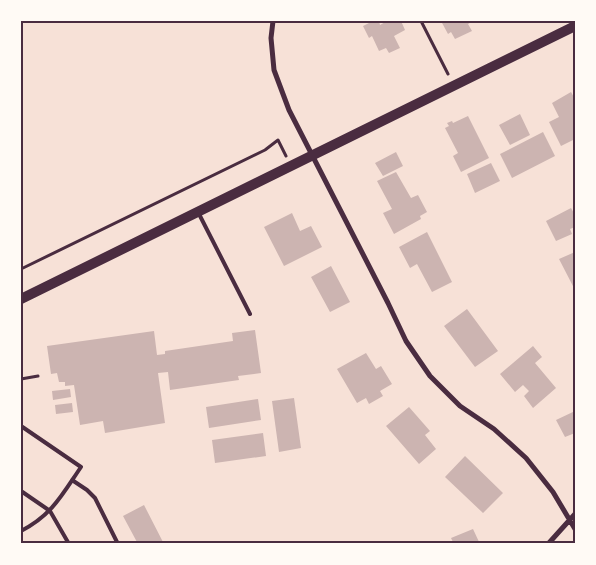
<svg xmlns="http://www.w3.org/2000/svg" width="596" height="565" viewBox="0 0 596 565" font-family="Mulish,sans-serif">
  <rect width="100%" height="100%" fill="#f7e1d7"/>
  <path fill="#ccb4b1" d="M 373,21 L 379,21 L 380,25 L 387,21 L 401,21 L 405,30 L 394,36 L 400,48 L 389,53 L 386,48 L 379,51 L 372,36 L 369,38 L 363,26 Z
    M 441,21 L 473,21 L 468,24 L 472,31 L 455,39 L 451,32 L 448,34 Z
    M 571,92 L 575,99 L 575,139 L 561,146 L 549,122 L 559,117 L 552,103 Z
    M 520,114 L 530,135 L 510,145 L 499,125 Z
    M 468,116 L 489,158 L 461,172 L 453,156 L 458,153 L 445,128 L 449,126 L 447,123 L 452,121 L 453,123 Z
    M 543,132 L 555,156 L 512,178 L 500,154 Z
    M 396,152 L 403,166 L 383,176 L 375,163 Z
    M 491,163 L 500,181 L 475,193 L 467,174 Z
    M 396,172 L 411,198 L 418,195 L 427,212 L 420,216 L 421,219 L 394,234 L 383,213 L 392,209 L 377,181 Z
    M 571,208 L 575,215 L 575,227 L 570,229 L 572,234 L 556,241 L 546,221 Z
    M 292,213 L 300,231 L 311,226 L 322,247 L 284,266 L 264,227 Z
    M 427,232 L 452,282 L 432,292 L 417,264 L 410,268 L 399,247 Z
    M 575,252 L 575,290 L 559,259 Z
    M 331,266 L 350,302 L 330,312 L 311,277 Z
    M 467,309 L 498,351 L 475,367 L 444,326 Z
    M 255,330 L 261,373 L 238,376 L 239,380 L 170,390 L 168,372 L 158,373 L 165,423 L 105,433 L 103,421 L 80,425 L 74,385 L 65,386 L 65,382 L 59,382 L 57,373 L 51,374 L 47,346 L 154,331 L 157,355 L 165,354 L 165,351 L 233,341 L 232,333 Z
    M 533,346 L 542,357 L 535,363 L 556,388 L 533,408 L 524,396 L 529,391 L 523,385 L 515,392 L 500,374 Z
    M 366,353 L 376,369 L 381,366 L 392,384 L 380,391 L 383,396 L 369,404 L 366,398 L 357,403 L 337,369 Z
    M 70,389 L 71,397 L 53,400 L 52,391 Z
    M 294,398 L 301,448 L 279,452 L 272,401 Z
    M 258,399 L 261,420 L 209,428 L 206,407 Z
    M 72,403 L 73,412 L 56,414 L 55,405 Z
    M 409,407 L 430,431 L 425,435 L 436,449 L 419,464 L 386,426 Z
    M 575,411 L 575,433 L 565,437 L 556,420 Z
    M 263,433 L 266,456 L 215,463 L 212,440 Z
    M 465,456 L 503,493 L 483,513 L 445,477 Z
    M 144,505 L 164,544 L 138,544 L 123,516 Z
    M 473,529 L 480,544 L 454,544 L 451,538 Z"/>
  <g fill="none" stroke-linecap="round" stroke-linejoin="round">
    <path stroke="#4a2c40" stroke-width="3" d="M 421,21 L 448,74
      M 21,269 L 265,150 L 278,140 L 286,156
      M 21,379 L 38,376"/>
    <path stroke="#4a2c40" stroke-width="4" d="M 198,212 L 250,314
      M 21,426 L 81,467 C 62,495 52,515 21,531
      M 72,480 L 87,490 L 95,498 L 118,544
      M 21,491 L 50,511 L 69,544"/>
    <path stroke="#4a2c40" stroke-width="5" d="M 273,21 L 271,38 L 274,70 L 289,110 L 388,303 L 406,341 L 430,376 L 460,406 L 494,429 L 526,458 L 553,492 L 575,529
      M 548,544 L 575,514"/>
    <path stroke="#4a2c40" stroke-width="10" d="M 21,299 L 575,26"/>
  </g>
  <rect width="596" height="565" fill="none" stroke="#fffaf5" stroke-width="45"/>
  <rect x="22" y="22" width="552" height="520" fill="none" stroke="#4a2c40" stroke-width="2"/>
</svg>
